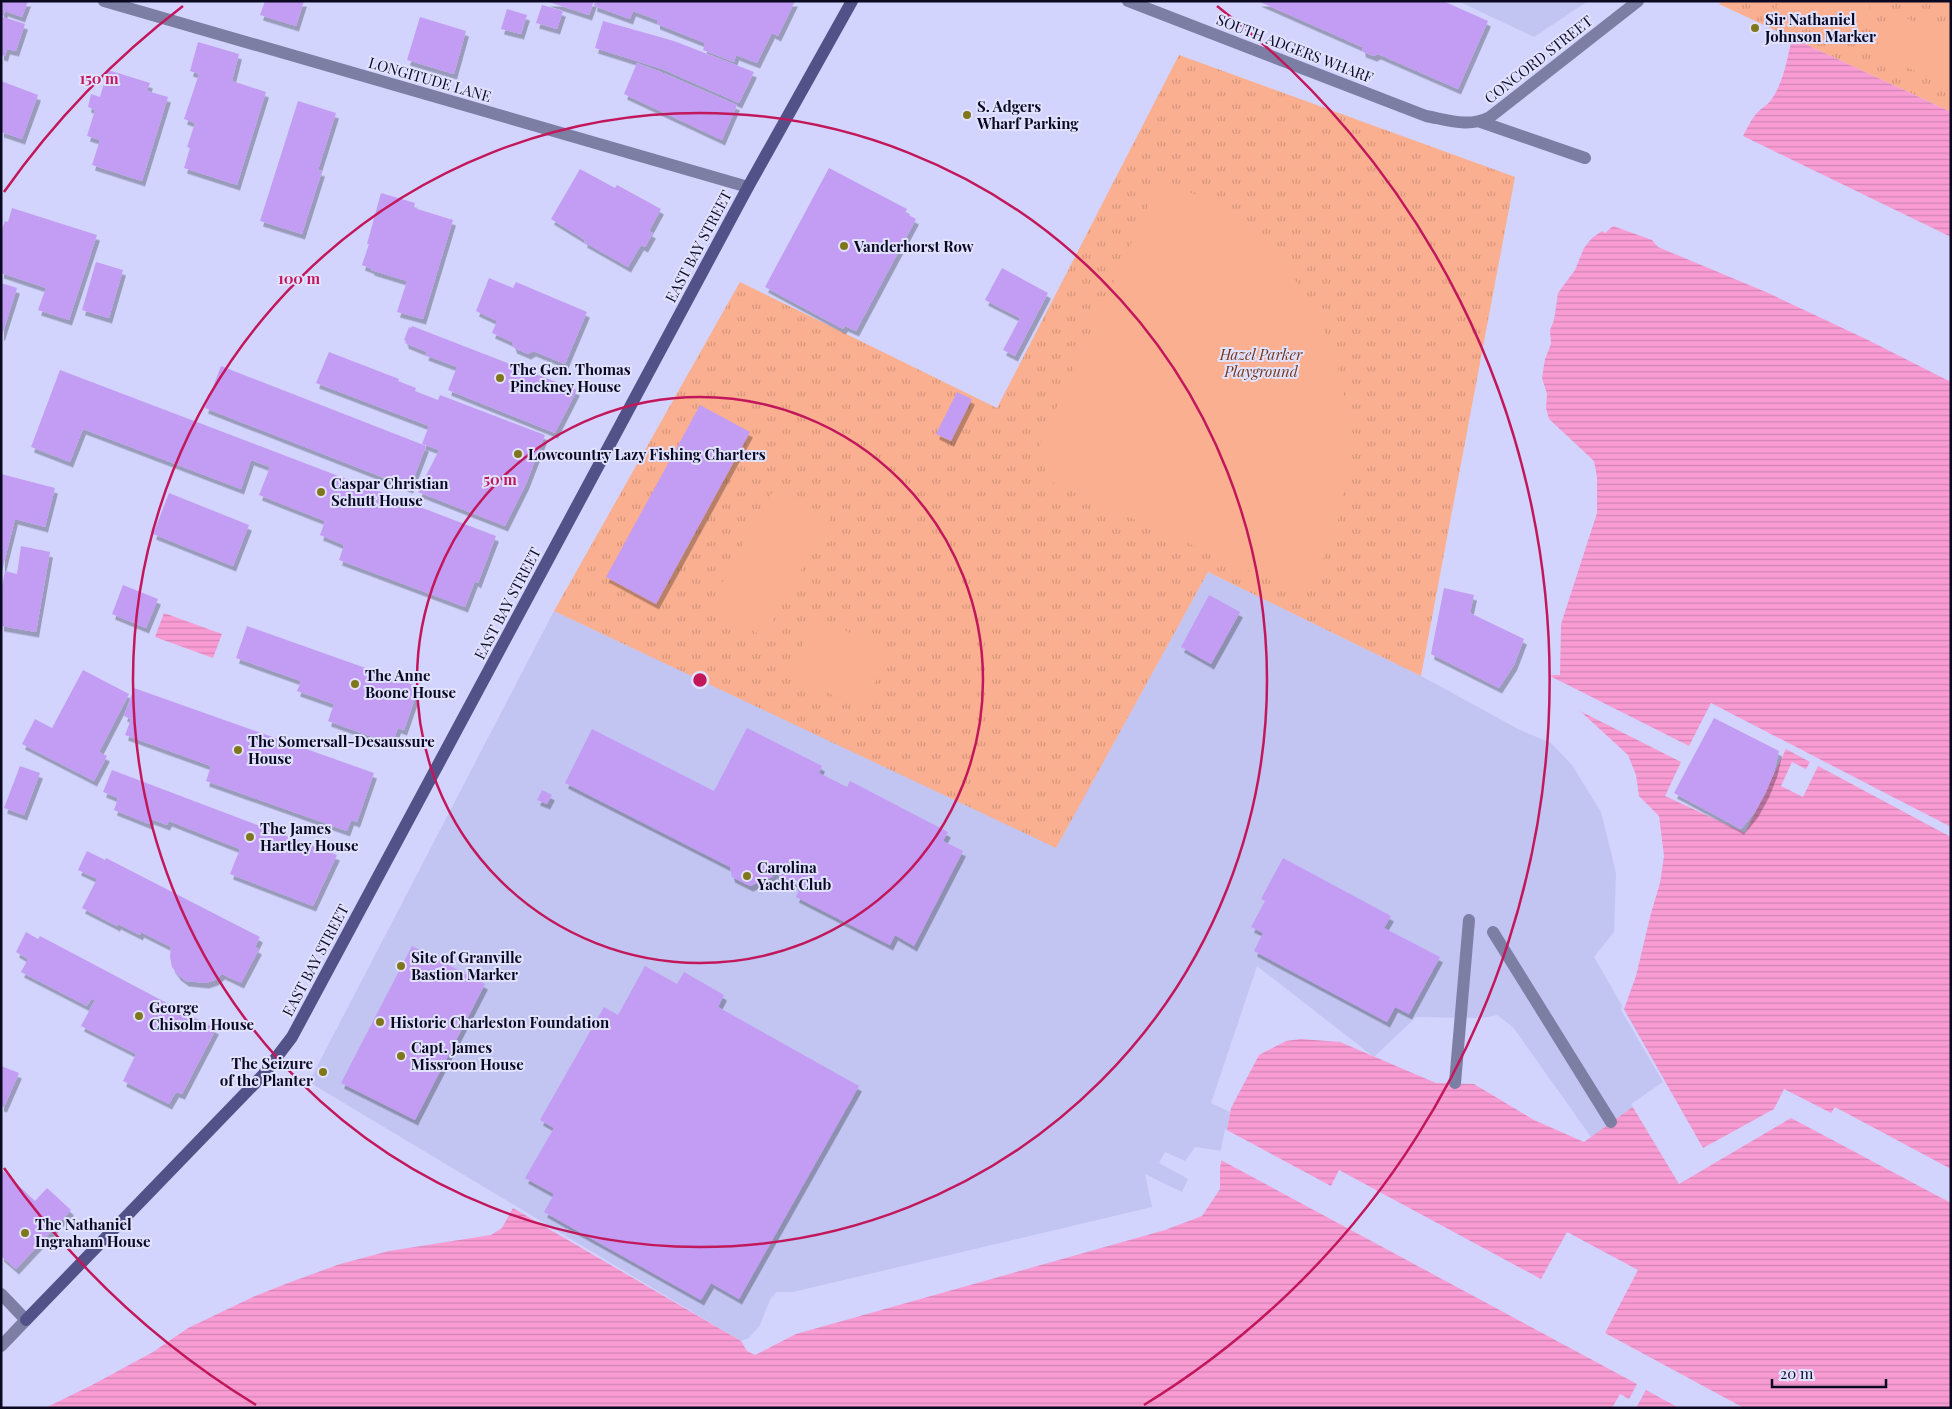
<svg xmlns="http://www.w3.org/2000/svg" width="1952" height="1409" viewBox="0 0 1952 1409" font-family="'Playfair Display',serif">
  <defs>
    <pattern id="grass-tufts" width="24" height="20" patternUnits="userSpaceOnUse" patternTransform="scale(1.25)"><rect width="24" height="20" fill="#faaf90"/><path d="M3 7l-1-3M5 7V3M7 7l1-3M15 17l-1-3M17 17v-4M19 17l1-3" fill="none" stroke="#d5957c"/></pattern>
    <pattern id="water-rules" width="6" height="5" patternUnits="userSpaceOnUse" patternTransform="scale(1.25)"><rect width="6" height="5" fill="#f89cd3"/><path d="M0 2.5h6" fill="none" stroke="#d385b5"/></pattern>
    <filter id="shadow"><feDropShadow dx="3" dy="5.5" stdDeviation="0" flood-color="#0004"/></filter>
  </defs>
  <rect width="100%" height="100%" fill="#d2d4fe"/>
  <path fill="#c2c4f1" d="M 1458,1 L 1588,1 L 1534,37 Z
    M 1208,572 L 1421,676 L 1520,730 L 1551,743 L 1572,765 L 1601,812 L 1616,873 L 1614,932 L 1594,957 L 1624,1009 L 1715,1155 L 1637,1120 L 1591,1137 L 1513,1027 L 1497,1015 L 1482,1018 L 1416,1017 L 1374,1057 L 1257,966 L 1211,1103 L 1230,1112 L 1223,1151 L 1195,1147 L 1185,1161 L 1165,1152 L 1159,1163 L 1188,1179 L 1182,1192 L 1145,1174 L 1152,1207 L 793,1292 L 776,1292 L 770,1300 L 760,1325 L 749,1338 L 741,1341 L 309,1082 L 554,611 L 1056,847 Z"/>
  <path fill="url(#grass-tufts)" d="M 1722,1 L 1951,1 L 1951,112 L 1719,4 Z
    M 1179,55 L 1515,177 L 1421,676 L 1208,572 L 1056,848 L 554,611 L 740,282 L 997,408 Z"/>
  <path fill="#faaf90" d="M 1779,1 L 1871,1 L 1872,2 L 1854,42 L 1776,7 Z
    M 1892,12 L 1951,38 L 1951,80 L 1948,86 L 1874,52 Z
    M 1160,180 C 1178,188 1198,194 1215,205 C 1310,265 1363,375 1345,486 C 1342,503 1339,521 1333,537 C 1325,557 1314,576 1304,595 L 1049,481 L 1038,448 Z
    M 775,487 L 830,518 L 764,637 L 709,606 Z
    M 819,616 L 890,655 L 860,710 L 788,671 Z"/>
  <path fill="url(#water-rules)" d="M 1792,38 L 1951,112 L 1951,237 L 1743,136 C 1747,129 1751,119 1757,113 C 1761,108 1767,106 1771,100 C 1784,82 1787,59 1792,38 Z
    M 1613,226 L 1652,240 L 1658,247 L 1766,292 L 1868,340 L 1951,382 L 1951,1408 L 45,1408 L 92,1385 L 153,1352 L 188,1328 L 255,1296 L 288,1283 L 340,1264 L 389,1251 L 491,1235 L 502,1228 L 513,1208 L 741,1341 L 747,1351 L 755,1355 L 796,1334 L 1165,1230 L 1202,1216 L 1220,1189 L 1220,1168 L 1231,1108 L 1259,1055 L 1286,1041 L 1301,1039 L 1340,1042 L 1436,1083 L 1474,1084 L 1534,1120 L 1584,1142 L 1666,1083 L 1624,1009 L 1636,976 L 1651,913 L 1660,883 L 1664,856 L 1659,816 L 1639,796 L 1636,775 L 1628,755 L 1555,688 L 1551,675 L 1560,675 L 1561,624 L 1597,513 L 1597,477 L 1594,461 L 1549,419 L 1546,408 L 1547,394 L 1542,378 L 1545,359 L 1551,344 L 1550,330 L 1554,320 L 1558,293 L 1575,270 L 1584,248 L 1592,238 L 1602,231 L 1605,233 Z
    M 164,613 L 222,634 L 213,658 L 155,637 Z"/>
  <path fill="#d2d4fe" d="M 1548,675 L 1689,746 L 1711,703 L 1951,827 L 1951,837 L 1818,766 L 1803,797 L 1781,786 L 1792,762 L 1806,769 L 1810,762 L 1786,749 L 1745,833 L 1665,796 L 1681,762 L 1570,706 L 1553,690 Z
    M 1622,1006 L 1703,1148 L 1774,1109 L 1784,1089 L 1831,1113 L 1835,1107 L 1951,1169 L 1951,1203 L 1791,1118 L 1679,1184 L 1631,1104 L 1663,1082 L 1621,1010 Z
    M 1225,1129 L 1331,1186 L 1339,1170 L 1541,1279 L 1567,1232 L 1638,1270 L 1605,1333 L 1744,1408 L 1679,1408 L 1646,1390 L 1636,1408 L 1612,1408 L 1620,1394 L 1629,1399 L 1637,1384 L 1219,1159 Z"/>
  <path fill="#c39df4" filter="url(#shadow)" d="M 1,1 L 28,1 L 22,17 L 5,11 L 3,17 L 25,24 L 16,51 L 7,49 L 5,56 L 1,55 Z
    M 265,1 L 304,1 L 296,26 L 260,15 Z
    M 546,1 L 594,1 L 589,15 Z
    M 595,1 L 795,1 L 778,36 L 772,33 L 757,63 L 736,55 L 734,62 L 703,50 L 705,43 L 657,24 L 657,20 L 633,11 L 630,19 L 594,6 Z
    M 1258,1 L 1443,1 L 1488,21 L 1458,89 L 1378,54 L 1374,56 L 1363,52 L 1362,47 Z
    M 542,5 L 563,11 L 557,29 L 536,23 Z
    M 507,9 L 527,15 L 521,34 L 501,29 Z
    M 420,17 L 466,31 L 454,74 L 407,60 Z
    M 603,21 L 674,41 L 754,72 L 739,103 L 662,69 L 595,48 Z
    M 198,42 L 239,54 L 232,81 L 266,92 L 237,185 L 184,168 L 190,148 L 187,147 L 195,123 L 184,119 L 199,74 L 190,71 Z
    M 637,63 L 661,72 L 737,105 L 722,140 L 624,94 Z
    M 108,70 L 150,83 L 147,91 L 168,97 L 142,181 L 92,165 L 100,140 L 87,136 L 95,110 L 88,107 L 91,94 L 100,97 Z
    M 1,81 L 38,95 L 22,139 L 1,132 Z
    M 298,101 L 336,113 L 318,170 L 322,171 L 302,234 L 260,221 Z
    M 829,168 L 907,209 L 905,213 L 916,219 L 856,331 L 845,326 L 843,329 L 765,287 Z
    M 580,169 L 615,188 L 617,185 L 661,209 L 649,231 L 653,233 L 645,247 L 641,245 L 628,267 L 584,242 L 585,240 L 551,219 Z
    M 381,193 L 415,203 L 414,208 L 453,220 L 423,319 L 397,312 L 407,281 L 371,270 L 372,269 L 362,265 L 369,244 L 367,244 Z
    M 12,208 L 97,235 L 69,320 L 38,310 L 46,288 L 1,273 L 1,232 L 5,221 L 8,222 Z
    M 96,262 L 123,270 L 109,318 L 82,310 Z
    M 1002,268 L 1048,293 L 1015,356 L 1003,350 L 1020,318 L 985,300 Z
    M 489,278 L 513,288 L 516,282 L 587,312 L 565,364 L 533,351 L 528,354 L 514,348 L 512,342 L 492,333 L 497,321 L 476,311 Z
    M 1,283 L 17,288 L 2,335 L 1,335 Z
    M 412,326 L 577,390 L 555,433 L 448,390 L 457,367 L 425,355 L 427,352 L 405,343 L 406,341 L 404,340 L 409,327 L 411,328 Z
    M 329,352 L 399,379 L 398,381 L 416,388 L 415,391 L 438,400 L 440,395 L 545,435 L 526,484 L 505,526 L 418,492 L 439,450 L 422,444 L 429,426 L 316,383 Z
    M 221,366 L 426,446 L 410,488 L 205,408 Z
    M 60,370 L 496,536 L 478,583 L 475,581 L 465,607 L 339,560 L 344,545 L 320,535 L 325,521 L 259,495 L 270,467 L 251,460 L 241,489 L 83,429 L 70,462 L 31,447 Z
    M 957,392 L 972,399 L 951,441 L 936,434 Z
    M 700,405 L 750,432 L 656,604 L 606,577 Z
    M 1,474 L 55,488 L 45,527 L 15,519 L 2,571 Z
    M 169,493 L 249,525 L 233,566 L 153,534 Z
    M 21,546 L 50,552 L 36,632 L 1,626 L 1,591 L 5,571 L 17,574 Z
    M 123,585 L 158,599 L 146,628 L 112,614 Z
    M 1444,588 L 1474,595 L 1470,613 L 1524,639 L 1514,665 L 1499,688 L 1431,654 Z
    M 1209,595 L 1240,612 L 1211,664 L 1181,647 Z
    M 247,626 L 419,687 L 404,730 L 398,728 L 392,744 L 328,721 L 334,704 L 297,691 L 301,681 L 236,658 Z
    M 83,670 L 129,694 L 99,752 L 107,756 L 94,781 L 22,744 L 35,719 L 52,728 Z
    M 134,688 L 374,773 L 357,822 L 351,820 L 347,831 L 206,781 L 211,766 L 125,735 L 131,719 L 124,716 Z
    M 1714,718 L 1779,751 L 1774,772 L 1766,792 L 1755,812 L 1741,829 L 1674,793 Z
    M 747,728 L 822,766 L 819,773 L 847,787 L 850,781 L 948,832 L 943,841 L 963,851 L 914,946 L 895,935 L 890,945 L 796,897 L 800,887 L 774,873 L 772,877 L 750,886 L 732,877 L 730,867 L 565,783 L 592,729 L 714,791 Z
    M 20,766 L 40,773 L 24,815 L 4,808 Z
    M 112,770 L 337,855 L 313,906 L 230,874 L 240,849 L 169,821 L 167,825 L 151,819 L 149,824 L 114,810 L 118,798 L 103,792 Z
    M 542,790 L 552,795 L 547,804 L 537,800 Z
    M 87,851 L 105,860 L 106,858 L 260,937 L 255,947 L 259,949 L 241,983 L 222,974 L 215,980 L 206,983 L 186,981 L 178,975 L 172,967 L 170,957 L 171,947 L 141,932 L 140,935 L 118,924 L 117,926 L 82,908 L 97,879 L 78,870 Z
    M 1283,858 L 1391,916 L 1384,928 L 1440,957 L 1409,1014 L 1395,1007 L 1387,1022 L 1254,951 L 1263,933 L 1251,927 L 1265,901 L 1261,899 Z
    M 26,932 L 38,939 L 40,936 L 216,1029 L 182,1094 L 176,1092 L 169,1104 L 123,1081 L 136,1054 L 81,1026 L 95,1000 L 91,999 L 87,1006 L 21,972 L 28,959 L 16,952 Z
    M 412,946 L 485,984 L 415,1120 L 341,1083 Z
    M 645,966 L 677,984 L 684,972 L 724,995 L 718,1007 L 859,1086 L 739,1299 L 711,1283 L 701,1300 L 544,1212 L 554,1194 L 525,1178 L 554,1128 L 540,1120 L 604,1007 L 618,1015 Z
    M 1,1066 L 19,1073 L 4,1107 L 1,1106 Z
    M 1,1169 L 35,1201 L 47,1188 L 71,1210 L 16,1269 L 1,1256 Z"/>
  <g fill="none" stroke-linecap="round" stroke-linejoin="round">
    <path stroke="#7d7ea4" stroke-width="12" d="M 104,1 L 748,187
      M 1481,122 L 1585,158
      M 1493,932 L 1611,1122
      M 1455,1083 L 1469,920"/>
    <path stroke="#7d7ea4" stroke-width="12" d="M 1128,1 L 1426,116 C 1448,120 1468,128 1490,117 L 1638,1
      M 1,1294 L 26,1320 L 1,1346"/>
    <path stroke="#535288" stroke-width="12" d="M 26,1320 L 263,1075 L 292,1037 L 748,187 L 852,1"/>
  </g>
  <g fill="none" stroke="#c2185b" stroke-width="2.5">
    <circle cx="700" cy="680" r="283"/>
    <circle cx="700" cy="680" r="567"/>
    <path d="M256 1405A850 850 0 0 1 4 1168M4 192A850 850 0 0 1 183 6M1217 6A850 850 0 0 1 1144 1405"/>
  </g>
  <g fill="#80771c" stroke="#e1e2ff" stroke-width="2">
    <circle cx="1755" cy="28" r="5"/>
    <circle cx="967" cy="115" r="5"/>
    <circle cx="844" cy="246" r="5"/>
    <circle cx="500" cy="378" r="5"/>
    <circle cx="518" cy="454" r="5"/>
    <circle cx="321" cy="492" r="5"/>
    <circle cx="355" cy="684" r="5"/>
    <circle cx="238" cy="750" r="5"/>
    <circle cx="250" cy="837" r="5"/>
    <circle cx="747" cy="876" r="5"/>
    <circle cx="401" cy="966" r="5"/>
    <circle cx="139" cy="1016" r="5"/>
    <circle cx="380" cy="1022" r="5"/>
    <circle cx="401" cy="1056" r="5"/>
    <circle cx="323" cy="1072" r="5"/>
    <circle cx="25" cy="1233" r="5"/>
  </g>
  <g text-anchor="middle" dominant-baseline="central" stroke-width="4" stroke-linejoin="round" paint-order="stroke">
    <g font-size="15" font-weight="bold" fill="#0b0921" stroke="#e1e2ff" text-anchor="start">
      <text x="1765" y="19">Sir Nathaniel<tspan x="1765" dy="17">Johnson Marker</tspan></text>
      <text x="977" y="106">S. Adgers<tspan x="977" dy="17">Wharf Parking</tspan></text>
      <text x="854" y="246">Vanderhorst Row</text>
      <text x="510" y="369">The Gen. Thomas<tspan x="510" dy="17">Pinckney House</tspan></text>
      <text x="528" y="454">Lowcountry Lazy Fishing Charters</text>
      <text x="331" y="483">Caspar Christian<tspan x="331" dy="17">Schutt House</tspan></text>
      <text x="365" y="675">The Anne<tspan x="365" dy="17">Boone House</tspan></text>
      <text x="248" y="741">The Somersall-Desaussure<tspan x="248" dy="17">House</tspan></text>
      <text x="260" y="828">The James<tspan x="260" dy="17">Hartley House</tspan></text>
      <text x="757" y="867">Carolina<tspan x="757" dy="17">Yacht Club</tspan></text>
      <text x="411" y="957">Site of Granville<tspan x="411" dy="17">Bastion Marker</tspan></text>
      <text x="149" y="1007">George<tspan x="149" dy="17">Chisolm House</tspan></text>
      <text x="390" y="1022">Historic Charleston Foundation</text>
      <text x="411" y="1047">Capt. James<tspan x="411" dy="17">Missroon House</tspan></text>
      <text x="313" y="1063" text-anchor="end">The Seizure<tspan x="313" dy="17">of the Planter</tspan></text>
      <text x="35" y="1224">The Nathaniel<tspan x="35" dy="17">Ingraham House</tspan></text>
    </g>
    <g font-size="15" fill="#0b0921" stroke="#e1e2ff">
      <text transform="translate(1295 48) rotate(21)">SOUTH ADGERS WHARF</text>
      <text transform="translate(1538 59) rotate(-38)">CONCORD STREET</text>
      <text transform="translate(430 79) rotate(16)">LONGITUDE LANE</text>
      <text transform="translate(698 246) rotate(-62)">EAST BAY STREET</text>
      <text transform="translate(507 603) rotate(-62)">EAST BAY STREET</text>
      <text transform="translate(315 960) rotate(-62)">EAST BAY STREET</text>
    </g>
    <g font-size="15" font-style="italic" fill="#74371b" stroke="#e1e2ff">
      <text x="1261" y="354">Hazel Parker<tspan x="1261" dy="17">Playground</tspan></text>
    </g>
  </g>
  <circle cx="700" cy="680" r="8" fill="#c2185b" stroke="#e1e2ff" stroke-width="2.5"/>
  <g font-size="15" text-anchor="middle" font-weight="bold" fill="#c2185b" stroke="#e1e2ff" stroke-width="4" stroke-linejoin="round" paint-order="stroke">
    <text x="99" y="84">150 m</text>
    <text x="299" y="284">100 m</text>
    <text x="500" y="485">50 m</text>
  </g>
  <rect width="1952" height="1409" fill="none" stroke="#0b0921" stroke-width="5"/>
  <path d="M1772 1379v8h114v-8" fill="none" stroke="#0b0921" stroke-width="2.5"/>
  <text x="1780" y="1379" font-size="15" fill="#0b0921" stroke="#e1e2ff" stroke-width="4" paint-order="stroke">20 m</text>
</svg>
